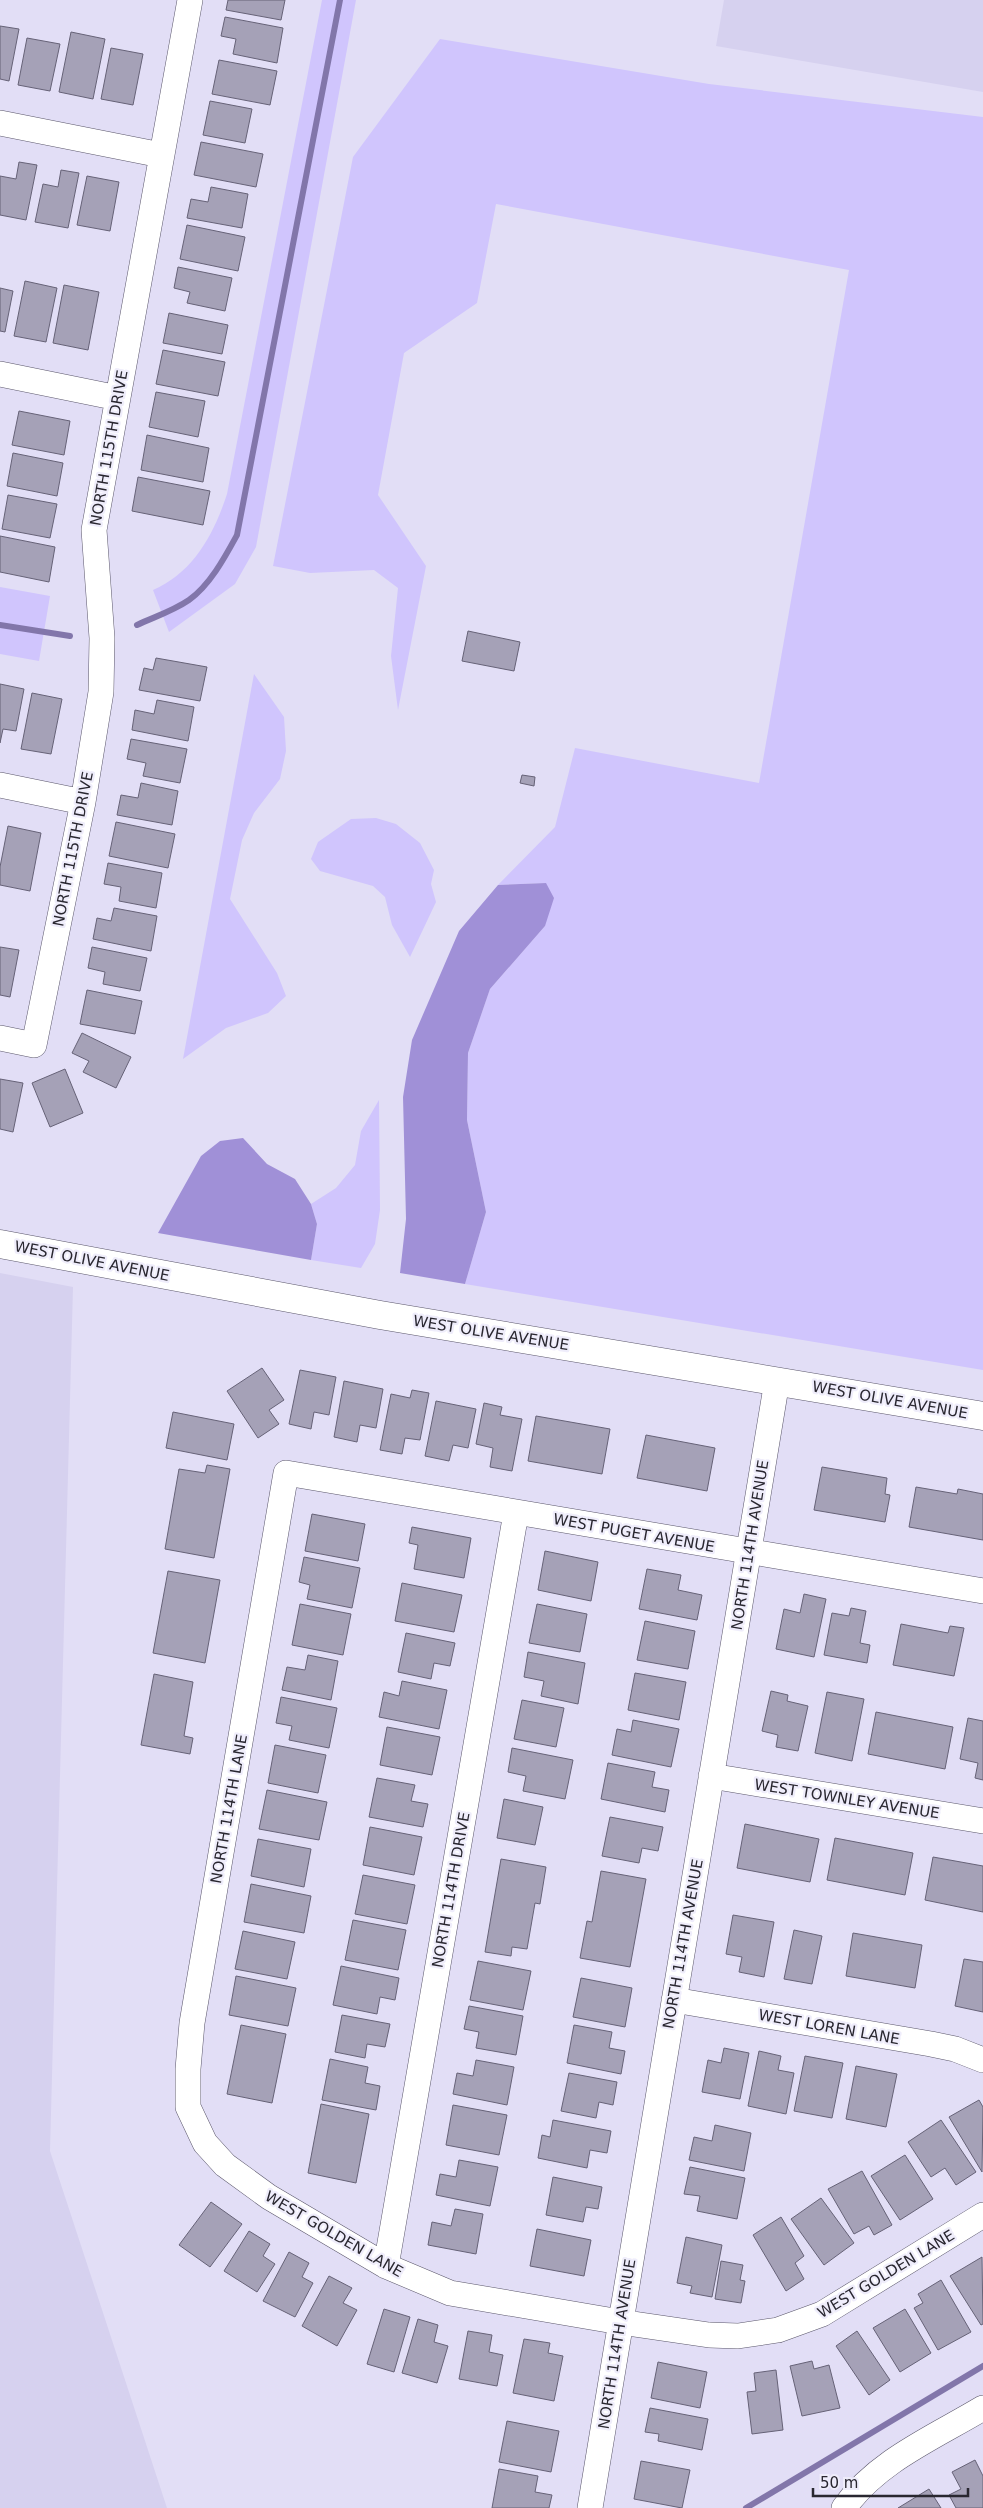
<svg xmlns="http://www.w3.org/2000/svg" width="983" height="2508" viewBox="0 0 983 2508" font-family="'DejaVu Sans',sans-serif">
  <rect width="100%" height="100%" fill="#e2def6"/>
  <path fill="#d6d1ef" d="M 724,0 L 983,0 L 983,92 L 716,46 Z
    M 0,1273 L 73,1287 L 50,2151 L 167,2508 L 0,2508 Z"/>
  <path fill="#d0c5fd" d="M 322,0 L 356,0 L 256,547 L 235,584 L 169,632 L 153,590 C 193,573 214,534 227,494 Z
    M 440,39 L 709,84 L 983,117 L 983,1370 L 465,1284 L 486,1212 L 467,1120 L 468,1053 L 490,989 L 545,926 L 546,883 L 498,885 L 555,827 L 575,748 L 759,783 L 849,270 L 496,204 L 477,303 L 404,353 L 378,495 L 426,566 L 398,710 L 391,656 L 398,588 L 374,570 L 310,573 L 273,566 L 353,157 Z
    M 0,587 L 50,596 L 39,661 L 0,654 Z
    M 254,674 L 284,717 L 286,751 L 280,779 L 254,813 L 242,840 L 230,899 L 277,973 L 286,996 L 268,1013 L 226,1028 L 183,1059 Z
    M 376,818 L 396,824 L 420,843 L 434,870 L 431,884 L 436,902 L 410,957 L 392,925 L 385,897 L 373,886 L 320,871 L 311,859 L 318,842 L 351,819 Z
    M 379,1100 L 380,1210 L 375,1244 L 361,1268 L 311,1260 L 317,1224 L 311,1204 L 336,1188 L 355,1165 L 361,1131 Z"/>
  <path fill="#a090d7" d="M 546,883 L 554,898 L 545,926 L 490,989 L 468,1053 L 467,1120 L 486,1212 L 465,1284 L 400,1273 L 406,1219 L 403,1097 L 412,1040 L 459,931 L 498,885 Z
    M 243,1138 L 267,1164 L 295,1179 L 311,1204 L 317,1224 L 311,1260 L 158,1233 L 201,1156 L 220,1141 Z"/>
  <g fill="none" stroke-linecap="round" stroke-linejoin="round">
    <path stroke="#8276aa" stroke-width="6" d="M 0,625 L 70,636
      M 137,625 C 154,617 173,611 189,600 C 210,585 225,557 237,535 L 340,0
      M 746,2508 L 983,2366"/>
  </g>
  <path fill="#a5a1b7" stroke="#666277" d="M 228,0 L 285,0 L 281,20 L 226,10 Z
    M 225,17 L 283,28 L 277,63 L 233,54 L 236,39 L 221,36 Z
    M 0,26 L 19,29 L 9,81 L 0,79 Z
    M 71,32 L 105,39 L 93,99 L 59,92 Z
    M 27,38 L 60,44 L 50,91 L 18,85 Z
    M 111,48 L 143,54 L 133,105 L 101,99 Z
    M 219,60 L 277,71 L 270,105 L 212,94 Z
    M 210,101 L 252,109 L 245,143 L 203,135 Z
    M 201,142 L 263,154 L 256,187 L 194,175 Z
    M 19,162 L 37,165 L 26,220 L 0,215 L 0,176 L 16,179 Z
    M 61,170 L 79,173 L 68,228 L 35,222 L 43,184 L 58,187 Z
    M 87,176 L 119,182 L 110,231 L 77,225 Z
    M 211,187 L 248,194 L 242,228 L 187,218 L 191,199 L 208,202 Z
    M 187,225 L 245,237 L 238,271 L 180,259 Z
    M 178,267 L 232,278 L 225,311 L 187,303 L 190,292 L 174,288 Z
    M 25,281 L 57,288 L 46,342 L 14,336 Z
    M 64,285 L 99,292 L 88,350 L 53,343 Z
    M 0,288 L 13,291 L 5,332 L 0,331 Z
    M 169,313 L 228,325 L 222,354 L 163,343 Z
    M 163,350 L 225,362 L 218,396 L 156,384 Z
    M 156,392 L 205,401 L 198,437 L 149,427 Z
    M 19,411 L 70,421 L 64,455 L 12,445 Z
    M 147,435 L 209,448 L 203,482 L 141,470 Z
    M 13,453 L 63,463 L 57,496 L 7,486 Z
    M 138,477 L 210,491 L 203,525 L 132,511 Z
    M 8,495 L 57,504 L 50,538 L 2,529 Z
    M 0,536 L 55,547 L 49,582 L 0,572 Z
    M 468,631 L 520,642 L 514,671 L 462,661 Z
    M 156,658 L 207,667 L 200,701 L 139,690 L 144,668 L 153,670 Z
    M 0,684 L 24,689 L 16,731 L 3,729 L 0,743 Z
    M 32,693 L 62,699 L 51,754 L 21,749 Z
    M 157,700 L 194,707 L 188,741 L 132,730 L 135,710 L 154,714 Z
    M 131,739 L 187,749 L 180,783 L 143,776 L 146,763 L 127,759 Z
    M 522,775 L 535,777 L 534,786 L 520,783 Z
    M 141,783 L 178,791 L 172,825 L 117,815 L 121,795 L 138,798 Z
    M 116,822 L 175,834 L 168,868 L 109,856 Z
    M 8,826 L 41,833 L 30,891 L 0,885 L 0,867 Z
    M 108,863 L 162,873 L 156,908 L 119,901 L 121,887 L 104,884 Z
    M 114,908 L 157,916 L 151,951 L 93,939 L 97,918 L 111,921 Z
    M 0,947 L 19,950 L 10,997 L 0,995 Z
    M 92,947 L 147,958 L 140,991 L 103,984 L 105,972 L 88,968 Z
    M 87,990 L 142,1001 L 135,1034 L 80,1024 Z
    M 82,1033 L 131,1057 L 116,1088 L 83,1072 L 89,1061 L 72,1053 Z
    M 65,1069 L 83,1113 L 50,1127 L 32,1083 Z
    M 0,1079 L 23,1083 L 13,1132 L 0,1129 Z
    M 262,1368 L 284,1400 L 269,1410 L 279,1424 L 258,1438 L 227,1391 Z
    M 300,1370 L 336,1377 L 329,1415 L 314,1412 L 311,1429 L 289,1424 Z
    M 344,1381 L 383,1389 L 376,1428 L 360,1425 L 357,1442 L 334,1437 Z
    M 412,1390 L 429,1393 L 420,1440 L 405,1438 L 402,1454 L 380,1450 L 391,1394 L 410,1398 Z
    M 436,1401 L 476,1409 L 468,1448 L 453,1445 L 449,1461 L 425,1456 Z
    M 484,1403 L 502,1407 L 500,1415 L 522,1419 L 512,1471 L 490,1467 L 493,1448 L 476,1444 Z
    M 173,1412 L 234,1424 L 227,1460 L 166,1448 Z
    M 536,1416 L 610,1429 L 602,1474 L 528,1461 Z
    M 646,1435 L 715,1448 L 707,1491 L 637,1478 Z
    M 207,1465 L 230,1469 L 214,1558 L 165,1549 L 179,1469 L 205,1473 Z
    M 822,1467 L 887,1478 L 885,1494 L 890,1495 L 885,1522 L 814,1510 Z
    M 916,1487 L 957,1494 L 958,1489 L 983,1494 L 983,1540 L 909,1527 Z
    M 312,1514 L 365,1524 L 358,1561 L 305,1551 Z
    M 412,1527 L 471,1538 L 464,1578 L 414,1569 L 418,1545 L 409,1543 Z
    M 545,1551 L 598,1562 L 591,1601 L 538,1590 Z
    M 304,1557 L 360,1568 L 352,1608 L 307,1599 L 310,1585 L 299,1582 Z
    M 647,1569 L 681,1575 L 678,1590 L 702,1595 L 697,1620 L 639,1609 Z
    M 168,1571 L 220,1580 L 205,1663 L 153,1653 Z
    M 402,1583 L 462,1595 L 454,1632 L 395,1621 Z
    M 804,1594 L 826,1599 L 814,1657 L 776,1649 L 784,1609 L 800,1613 Z
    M 300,1604 L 351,1614 L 343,1655 L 292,1645 Z
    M 537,1604 L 587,1614 L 580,1652 L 529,1643 Z
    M 851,1608 L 866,1611 L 860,1643 L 870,1645 L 867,1663 L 824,1655 L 832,1613 L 849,1616 Z
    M 645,1621 L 695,1631 L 688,1669 L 637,1660 Z
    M 901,1624 L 948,1633 L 950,1626 L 964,1628 L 954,1676 L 893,1665 Z
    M 406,1633 L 455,1643 L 450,1666 L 434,1663 L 431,1679 L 398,1672 Z
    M 528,1652 L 585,1663 L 578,1704 L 541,1696 L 544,1681 L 524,1677 Z
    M 308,1655 L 338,1661 L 331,1700 L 282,1690 L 287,1667 L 305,1670 Z
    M 635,1673 L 686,1682 L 679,1720 L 628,1710 Z
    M 154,1674 L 193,1682 L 184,1736 L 193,1738 L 190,1754 L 141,1745 Z
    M 402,1681 L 447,1690 L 439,1729 L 379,1717 L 384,1692 L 399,1696 Z
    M 771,1691 L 788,1695 L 787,1701 L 808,1706 L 798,1751 L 776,1747 L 778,1735 L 762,1731 Z
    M 827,1692 L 864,1699 L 852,1761 L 815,1753 Z
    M 281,1697 L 337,1708 L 329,1748 L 289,1740 L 292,1726 L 276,1723 Z
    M 522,1700 L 564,1708 L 556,1747 L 514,1739 Z
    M 876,1712 L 953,1727 L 945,1769 L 868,1754 Z
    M 968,1718 L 983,1721 L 983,1780 L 975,1778 L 978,1763 L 960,1759 Z
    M 633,1720 L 679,1729 L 671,1767 L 612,1755 L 617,1729 L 631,1732 Z
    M 387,1727 L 440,1737 L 432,1775 L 380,1765 Z
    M 275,1745 L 326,1755 L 318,1793 L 268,1783 Z
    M 512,1748 L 573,1760 L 565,1799 L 523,1791 L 526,1776 L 508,1772 Z
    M 608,1763 L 655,1772 L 652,1787 L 669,1790 L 665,1812 L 601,1799 Z
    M 377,1778 L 415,1785 L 411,1801 L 428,1804 L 423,1827 L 369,1817 Z
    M 267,1790 L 327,1802 L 319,1840 L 259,1829 Z
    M 504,1799 L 543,1807 L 535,1845 L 497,1838 Z
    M 610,1817 L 663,1827 L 658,1851 L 642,1848 L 639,1863 L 602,1856 Z
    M 745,1824 L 819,1839 L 810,1882 L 737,1868 Z
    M 370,1827 L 422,1837 L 414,1875 L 363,1865 Z
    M 835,1838 L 913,1853 L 905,1895 L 827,1880 Z
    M 258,1839 L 311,1849 L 304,1887 L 251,1876 Z
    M 933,1857 L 983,1866 L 983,1912 L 925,1900 Z
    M 501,1859 L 546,1867 L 540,1904 L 535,1903 L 527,1949 L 512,1947 L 511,1956 L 485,1952 Z
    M 601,1871 L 646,1879 L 630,1967 L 580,1958 L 587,1921 L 592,1922 Z
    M 363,1875 L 415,1885 L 407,1924 L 355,1914 Z
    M 251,1884 L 311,1896 L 304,1933 L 244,1922 Z
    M 733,1915 L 774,1922 L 764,1977 L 739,1972 L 742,1957 L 726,1954 Z
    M 353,1920 L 406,1930 L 398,1970 L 345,1960 Z
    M 794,1930 L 822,1936 L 812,1984 L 784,1979 Z
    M 243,1931 L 295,1942 L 287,1979 L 235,1969 Z
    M 853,1933 L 922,1945 L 915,1988 L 846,1976 Z
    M 964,1959 L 983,1962 L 983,2012 L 955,2006 Z
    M 478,1961 L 531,1971 L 523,2010 L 470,2000 Z
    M 341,1966 L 399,1978 L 395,2000 L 380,1997 L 377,2014 L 333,2005 Z
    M 236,1976 L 296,1988 L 288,2026 L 229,2015 Z
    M 581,1978 L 632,1988 L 625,2027 L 573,2017 Z
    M 469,2006 L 523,2016 L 516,2055 L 476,2048 L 479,2032 L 464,2029 Z
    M 342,2015 L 390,2024 L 385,2047 L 367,2044 L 365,2058 L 335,2052 Z
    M 241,2025 L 286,2034 L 272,2103 L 227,2094 Z
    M 574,2025 L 612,2032 L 609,2048 L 625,2051 L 621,2074 L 567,2063 Z
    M 724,2048 L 749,2053 L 740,2099 L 702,2092 L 708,2060 L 721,2063 Z
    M 759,2051 L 781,2056 L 778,2070 L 794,2073 L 786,2114 L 748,2106 Z
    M 805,2056 L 843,2063 L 832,2118 L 794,2111 Z
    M 330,2059 L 368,2067 L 365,2083 L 380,2086 L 376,2110 L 322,2100 Z
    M 476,2060 L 514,2067 L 507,2105 L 453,2094 L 457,2073 L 473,2076 Z
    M 856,2066 L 897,2074 L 886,2127 L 846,2119 Z
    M 569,2073 L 617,2082 L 613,2105 L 599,2102 L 596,2118 L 561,2111 Z
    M 979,2100 L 983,2107 L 982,2172 L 949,2117 Z
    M 321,2104 L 369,2114 L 356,2183 L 308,2173 Z
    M 453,2105 L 507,2115 L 499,2155 L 446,2145 Z
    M 553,2120 L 611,2131 L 607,2153 L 590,2150 L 587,2168 L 538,2158 L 542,2135 L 550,2137 Z
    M 941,2120 L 976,2172 L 956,2185 L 945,2168 L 931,2177 L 908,2142 Z
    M 715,2125 L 751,2133 L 744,2171 L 689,2160 L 694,2137 L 712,2141 Z
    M 905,2155 L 933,2199 L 900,2220 L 871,2176 Z
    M 459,2160 L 498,2167 L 490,2206 L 436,2195 L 440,2174 L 456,2177 Z
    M 690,2167 L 745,2178 L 737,2219 L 697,2211 L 700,2196 L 684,2194 Z
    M 862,2171 L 892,2225 L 874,2235 L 869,2226 L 854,2234 L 828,2189 Z
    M 553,2177 L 602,2187 L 598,2209 L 586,2207 L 583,2222 L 546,2215 Z
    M 821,2198 L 854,2243 L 824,2265 L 791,2219 Z
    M 211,2202 L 242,2224 L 210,2267 L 179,2245 Z
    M 455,2209 L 483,2214 L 476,2254 L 428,2245 L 432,2222 L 451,2226 Z
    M 781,2217 L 804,2256 L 795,2263 L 804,2279 L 786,2291 L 753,2235 Z
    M 537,2229 L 591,2240 L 584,2276 L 530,2266 Z
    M 249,2231 L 270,2244 L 263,2256 L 275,2264 L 257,2292 L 224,2271 Z
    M 686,2237 L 722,2245 L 712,2297 L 690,2293 L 692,2286 L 677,2283 Z
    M 289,2252 L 309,2263 L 302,2277 L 313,2283 L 295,2317 L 263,2301 Z
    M 982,2257 L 983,2324 L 981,2325 L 950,2276 Z
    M 721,2261 L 743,2265 L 740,2280 L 745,2281 L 741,2303 L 715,2299 Z
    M 329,2276 L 352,2288 L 343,2303 L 357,2310 L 337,2346 L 302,2326 Z
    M 941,2280 L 971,2332 L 938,2350 L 914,2308 L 923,2303 L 918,2294 Z
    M 384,2309 L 410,2317 L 394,2372 L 367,2364 Z
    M 905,2309 L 931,2353 L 900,2372 L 873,2328 Z
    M 418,2319 L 438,2325 L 434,2342 L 448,2346 L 437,2383 L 402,2373 Z
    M 468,2331 L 492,2335 L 489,2352 L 503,2355 L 497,2386 L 459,2379 Z
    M 857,2331 L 890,2380 L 869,2395 L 836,2346 Z
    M 524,2339 L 550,2343 L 548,2353 L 563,2356 L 554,2401 L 513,2393 Z
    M 812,2361 L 814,2369 L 829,2365 L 840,2408 L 802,2416 L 790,2366 Z
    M 658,2362 L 707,2372 L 700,2408 L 651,2398 Z
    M 776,2370 L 783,2430 L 752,2434 L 747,2392 L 756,2391 L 754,2373 Z
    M 650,2408 L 708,2419 L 702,2450 L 658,2441 L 659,2434 L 645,2432 Z
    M 507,2421 L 559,2431 L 551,2472 L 499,2462 Z
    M 975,2460 L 983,2476 L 983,2508 L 956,2508 L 949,2495 L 961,2489 L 952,2472 Z
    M 641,2461 L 690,2470 L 682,2508 L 634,2499 Z
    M 499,2469 L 538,2476 L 535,2492 L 552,2495 L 549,2508 L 492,2508 Z
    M 929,2489 L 941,2508 L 898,2508 Z"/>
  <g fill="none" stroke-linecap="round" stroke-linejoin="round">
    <g stroke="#5b576b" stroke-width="26">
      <path id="minor" d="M 0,123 L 161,155
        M 0,374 L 118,398
        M 0,785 L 83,802
        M 0,1038 L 34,1045 L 83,802 L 101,692 L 102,638 L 94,530 L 190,0
        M 983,1591 L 286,1473 L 192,2023 L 188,2069 L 188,2107 L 205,2143 L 225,2165 L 269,2197 L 386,2266 L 450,2293 L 620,2322 L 709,2335 L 738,2336 L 778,2330 L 822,2314 L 983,2215
        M 711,1776 L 983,1821
        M 674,2000 L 931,2044 L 955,2049 L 983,2060
        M 386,2266 L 516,1513
        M 590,2508 L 777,1381
        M 844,2508 C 877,2461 935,2437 983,2408"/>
    </g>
    <g stroke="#5b576b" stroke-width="29">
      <path id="major" d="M 0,1244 L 380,1315 L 983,1416"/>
    </g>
    <use href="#minor" stroke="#fff" stroke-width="25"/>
    <use href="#major" stroke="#fff" stroke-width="28"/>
  </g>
  <g text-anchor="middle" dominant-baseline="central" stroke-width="4.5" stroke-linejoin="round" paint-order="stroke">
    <g font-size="15" fill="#292730" stroke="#efedfb">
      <text transform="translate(109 448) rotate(-80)">NORTH 115TH DRIVE</text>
      <text transform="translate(73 849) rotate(-79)">NORTH 115TH DRIVE</text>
      <text transform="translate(92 1261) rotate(11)">WEST OLIVE AVENUE</text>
      <text transform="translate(491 1333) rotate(9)">WEST OLIVE AVENUE</text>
      <text transform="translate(890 1400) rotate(10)">WEST OLIVE AVENUE</text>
      <text transform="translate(634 1533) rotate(10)">WEST PUGET AVENUE</text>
      <text transform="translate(750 1545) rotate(-81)">NORTH 114TH AVENUE</text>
      <text transform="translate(847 1799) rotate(9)">WEST TOWNLEY AVENUE</text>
      <text transform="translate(229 1809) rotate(-80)">NORTH 114TH LANE</text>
      <text transform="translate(451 1890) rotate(-80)">NORTH 114TH DRIVE</text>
      <text transform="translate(683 1944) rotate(-80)">NORTH 114TH AVENUE</text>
      <text transform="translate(829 2027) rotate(10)">WEST LOREN LANE</text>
      <text transform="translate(334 2234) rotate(30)">WEST GOLDEN LANE</text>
      <text transform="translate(886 2274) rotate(-31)">WEST GOLDEN LANE</text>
      <text transform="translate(617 2344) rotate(-81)">NORTH 114TH AVENUE</text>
    </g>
  </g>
  <path d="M813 2488v8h155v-8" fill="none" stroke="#292730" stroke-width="2.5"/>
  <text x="820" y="2488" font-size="15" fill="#292730" stroke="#efedfb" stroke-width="4" paint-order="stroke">50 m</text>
</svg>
